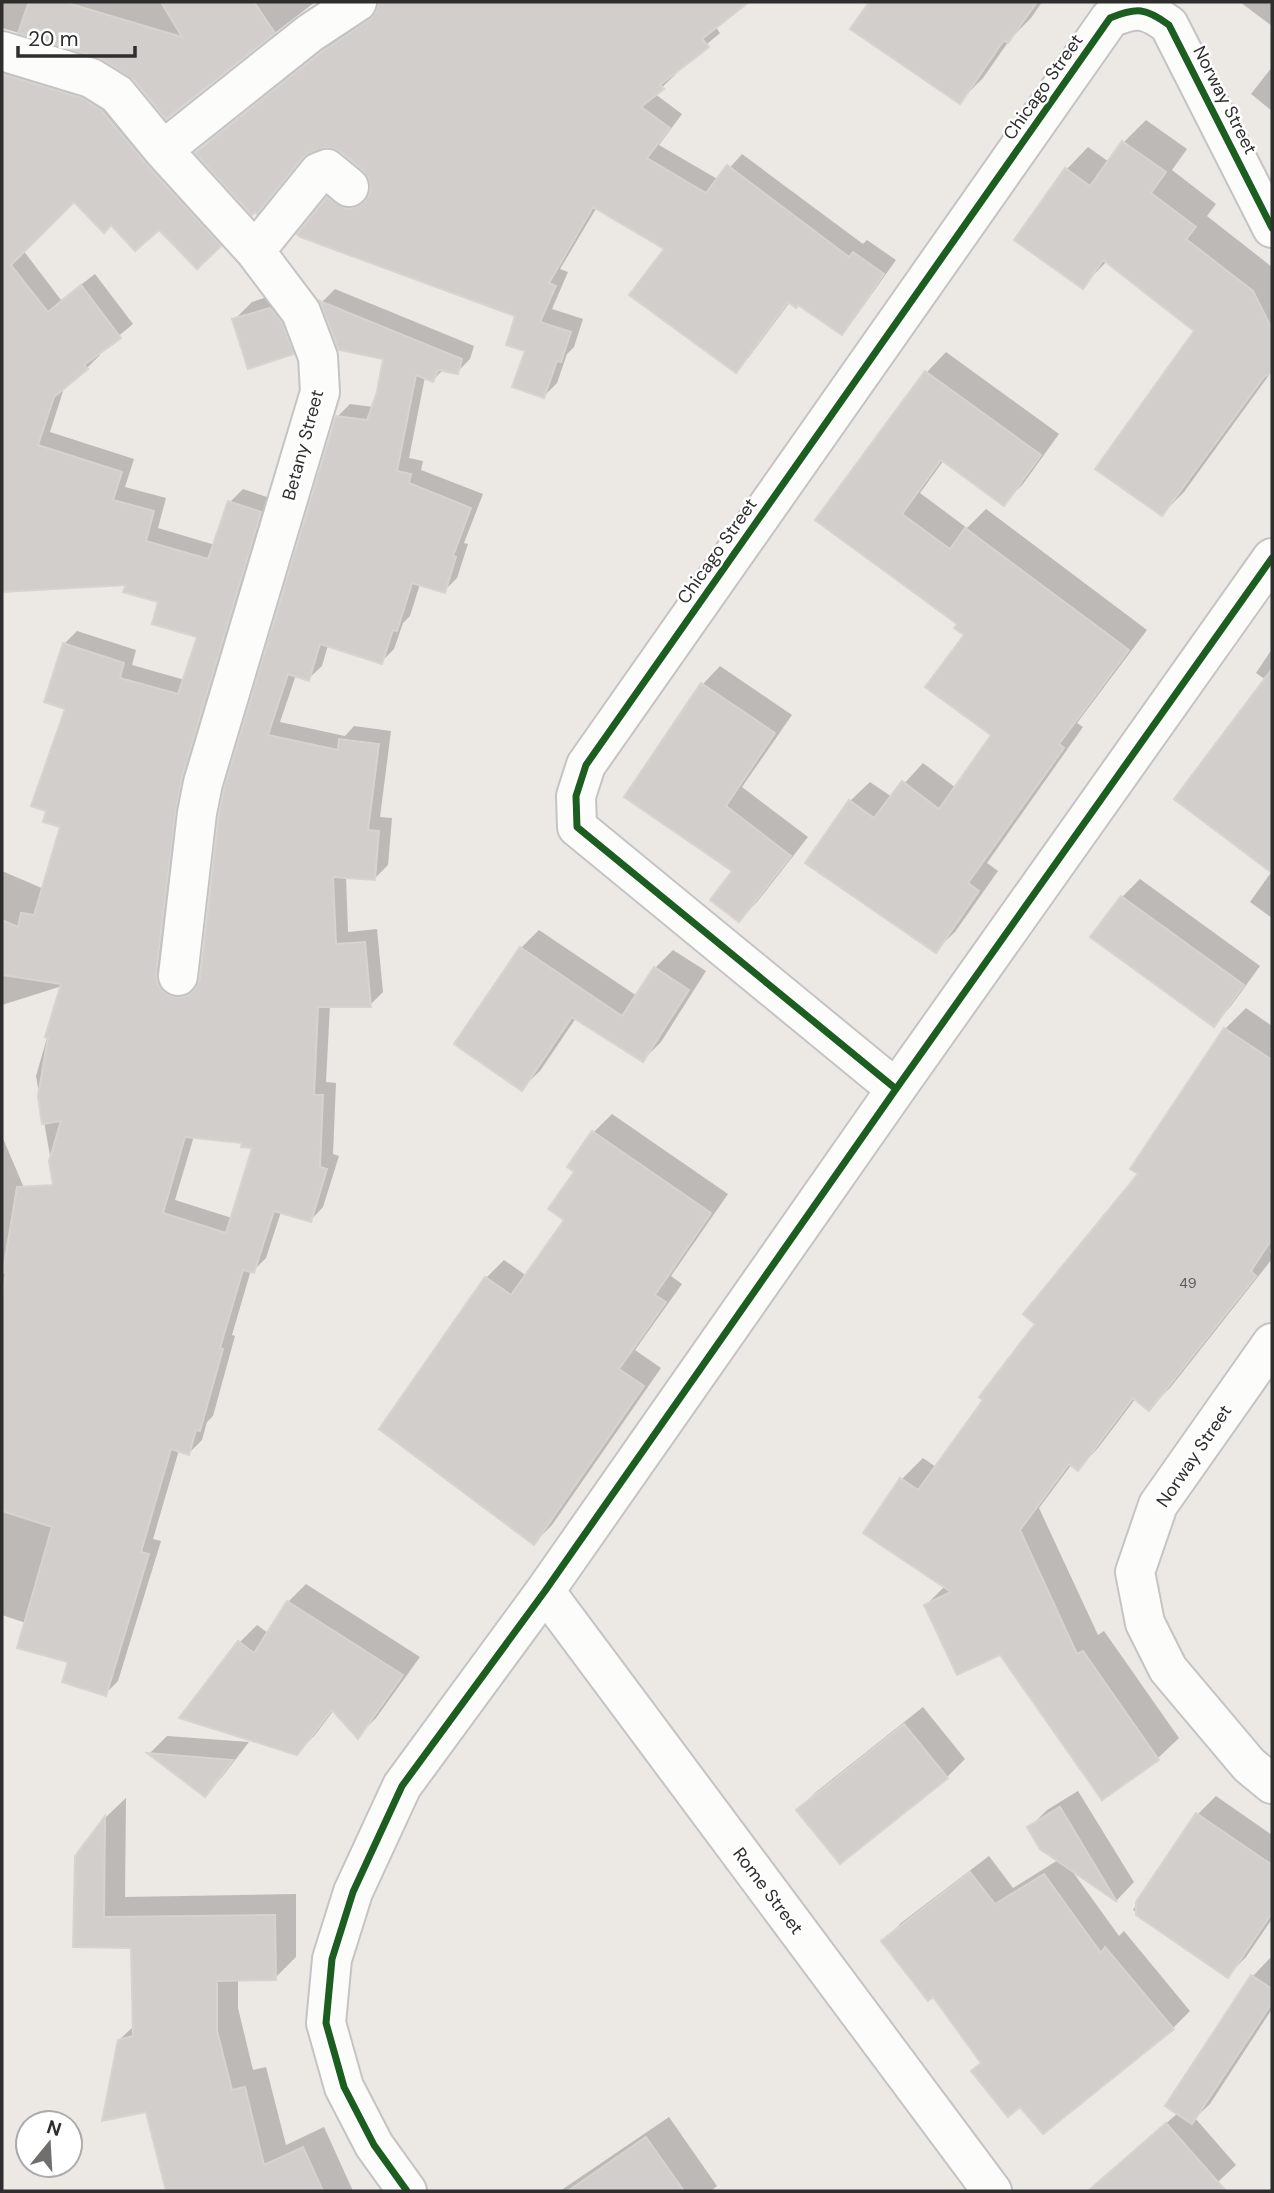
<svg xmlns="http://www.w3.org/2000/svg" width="1274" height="2193" viewBox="0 0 1274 2193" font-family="'DM Sans',sans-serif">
  <rect width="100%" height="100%" fill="#ece8e4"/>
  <path fill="#0003" fill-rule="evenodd" d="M 2,2 L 315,2 L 166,117 L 135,78 L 98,56 L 2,28 Z
    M 380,2 L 746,2 L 715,26 L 720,33 L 673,73 L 675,75 L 655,94 L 682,114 L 659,145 L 719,180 L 742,154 L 863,244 L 867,240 L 896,260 L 854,319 L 841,332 L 799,303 L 790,302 L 749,357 L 736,371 L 666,248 L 597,207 L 560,269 L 568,272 L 552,309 L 583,319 L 574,347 L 567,354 L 557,383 L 544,396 L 518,315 L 328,198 L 341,185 L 360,196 L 370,195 L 372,190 L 371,178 L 364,169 L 341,150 L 330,146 L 307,152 L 257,211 L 197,153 L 210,140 L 338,38 L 379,11 Z
    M 871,2 L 1042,2 L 1031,18 L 1011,38 L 983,78 L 960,101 L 853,28 Z
    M 1240,2 L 1272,2 L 1272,26 Z
    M 2,55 L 95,86 L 232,232 L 197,267 L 159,227 L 111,223 L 74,199 L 23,250 L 61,300 L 95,274 L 133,324 L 98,353 L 100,355 L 87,368 L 65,385 L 50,432 L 134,459 L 125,487 L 166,498 L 158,528 L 215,545 L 230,502 L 243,489 L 273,499 L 195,762 L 190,985 L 200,984 L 337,417 L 350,404 L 373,407 L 385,358 L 322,302 L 335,289 L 474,346 L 470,359 L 457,372 L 443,370 L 433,380 L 425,377 L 409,458 L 423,461 L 421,470 L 483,494 L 464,543 L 468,544 L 457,578 L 444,591 L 420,584 L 410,616 L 403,623 L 394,649 L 381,662 L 328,645 L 322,666 L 308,679 L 296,675 L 280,722 L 345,736 L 354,726 L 391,731 L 380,817 L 392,818 L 388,865 L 375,878 L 346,876 L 348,932 L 377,929 L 383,992 L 370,1005 L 330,1005 L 326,1082 L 336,1083 L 333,1154 L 339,1156 L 323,1207 L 310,1221 L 281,1212 L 266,1258 L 253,1271 L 251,1270 L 232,1335 L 235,1336 L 213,1416 L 207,1422 L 202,1440 L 189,1453 L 179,1450 L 153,1539 L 161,1541 L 118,1681 L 105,1694 L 26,1623 L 2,1615 L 2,1136 L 78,1315 L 36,1076 L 62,986 L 2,1005 L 2,871 L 44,889 L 62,826 L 68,708 L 64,644 L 77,631 L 136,650 L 132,665 L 185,680 L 199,636 L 160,600 L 128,583 L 2,591 ZM 194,1136 L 243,1141 L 255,1147 L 232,1218 L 175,1200 Z
    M 1272,67 L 1272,111 L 1251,94 Z
    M 1146,120 L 1187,149 L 1172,170 L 1216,204 L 1207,216 L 1272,267 L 1272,371 L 1184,492 L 1162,514 L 1196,330 L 1107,261 L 1083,286 L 1066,170 L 1088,147 L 1109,162 L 1124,142 Z
    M 289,290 L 311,335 L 293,353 L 234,320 L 252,302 Z
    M 946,352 L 1059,434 L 1023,484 L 1004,503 L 944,460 L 920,493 L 967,528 L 986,509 L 1147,630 L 1077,723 L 1083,727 L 987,863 L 998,871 L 955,932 L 935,951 L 850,801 L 870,782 L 892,797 L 923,763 L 956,788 L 994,735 L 967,635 L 959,624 L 817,520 L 927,372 Z
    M 1272,649 L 1272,870 L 1176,799 L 1266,680 L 1256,673 Z
    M 720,666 L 792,715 L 742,787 L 808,837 L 757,902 L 739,920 L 735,871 L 703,684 Z
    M 1272,871 L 1272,918 L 1250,902 Z
    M 1140,879 L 1260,966 L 1231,1006 L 1213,1024 L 1122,897 Z
    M 539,930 L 637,996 L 655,968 L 673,950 L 706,971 L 661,1042 L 643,1060 L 576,1018 L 540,1071 L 522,1088 L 521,948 Z
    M 1246,1008 L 1272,1026 L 1272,1247 L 1270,1250 L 1272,1259 L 1170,1388 L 1149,1408 L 1136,1398 L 1098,1448 L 1078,1469 L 1072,1464 L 1039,1508 L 1098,1635 L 1104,1631 L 1179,1738 L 1158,1758 L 1102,1797 L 1001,1653 L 926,1605 L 945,1586 L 866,1532 L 902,1479 L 923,1458 L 936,1467 L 1140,1173 L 1225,1029 Z
    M 612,1114 L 728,1194 L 671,1276 L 682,1284 L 635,1350 L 661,1368 L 552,1525 L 534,1543 L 486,1278 L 504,1260 L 527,1276 L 566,1220 L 577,1172 L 570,1167 L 594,1132 Z
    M 306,1584 L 420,1657 L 376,1718 L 358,1736 L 334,1710 L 315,1735 L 297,1753 L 239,1643 L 257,1625 L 268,1633 L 288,1602 Z
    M 923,1707 L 965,1759 L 947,1777 L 798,1810 L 816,1792 Z
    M 167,1736 L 249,1742 L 222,1777 L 205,1795 L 150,1753 Z
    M 1078,1791 L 1134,1882 L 1117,1900 L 1070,1868 L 1119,1936 L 1124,1931 L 1190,2011 L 1173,2028 L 983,2062 L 933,1995 L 884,1941 L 901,1923 L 989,1856 L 1013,1888 L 1058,1860 L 1029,1828 L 1047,1810 Z
    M 1216,1796 L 1272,1835 L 1272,1919 L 1246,1957 L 1228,1975 L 1133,1910 L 1198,1814 Z
    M 126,1798 L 125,1897 L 296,1894 L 296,1957 L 275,1978 L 238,1979 L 238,2008 L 253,2070 L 266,2067 L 286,2145 L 324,2127 L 353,2191 L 168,2191 L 147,2110 L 119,2040 L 134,2026 L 133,1946 L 75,1945 L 76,1856 L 106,1817 Z
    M 1270,1958 L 1272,1959 L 1272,2009 L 1210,2104 L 1195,2118 L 1236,2165 L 1208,2191 L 1088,2191 L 1178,2113 L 1167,2106 L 1253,1976 Z
    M 669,2117 L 717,2186 L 711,2191 L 560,2191 Z"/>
  <path fill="#d1cecb" stroke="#d7d4d0" stroke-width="2" fill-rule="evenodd" d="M 29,2 L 64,2 L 182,37 L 161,2 L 254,2 L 275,33 L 166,119 L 134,80 L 102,59 L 18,33 Z
    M 379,2 L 749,2 L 702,39 L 709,47 L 660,85 L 664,89 L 641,107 L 670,128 L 647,158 L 706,193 L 727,165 L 849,257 L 853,252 L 884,274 L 842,335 L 798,305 L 796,308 L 788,302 L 736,373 L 629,295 L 664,249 L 593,207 L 549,283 L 556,286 L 540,322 L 571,332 L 561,362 L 557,361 L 544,398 L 512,387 L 525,351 L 506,345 L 515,316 L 300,237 L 297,234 L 327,197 L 346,209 L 357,207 L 366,200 L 371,190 L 369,179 L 363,170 L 341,152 L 330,147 L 311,152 L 302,158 L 257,214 L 255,212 L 252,215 L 195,153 L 323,51 L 369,20 L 376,12 Z
    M 869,2 L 1037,2 L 1008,43 L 1004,40 L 960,104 L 850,29 Z
    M 2,74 L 82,98 L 102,111 L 147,165 L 221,246 L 197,269 L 159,230 L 135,251 L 111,225 L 104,233 L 74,202 L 11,265 L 48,312 L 81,285 L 121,338 L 84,365 L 88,369 L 54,397 L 38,445 L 122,472 L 113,500 L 154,511 L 146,541 L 208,559 L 228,501 L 261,512 L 182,777 L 176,809 L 156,973 L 158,985 L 166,994 L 176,998 L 187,996 L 195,990 L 200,979 L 219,816 L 224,788 L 336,416 L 367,420 L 377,392 L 383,359 L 339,350 L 320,301 L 462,359 L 458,374 L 438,370 L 433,382 L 416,375 L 397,471 L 411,474 L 409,483 L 471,508 L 453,556 L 456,557 L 445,593 L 412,583 L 397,631 L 393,630 L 382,664 L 320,644 L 309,681 L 288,674 L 268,735 L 338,750 L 339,739 L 379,744 L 368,830 L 379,831 L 375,880 L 333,877 L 336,944 L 365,942 L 371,1007 L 318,1007 L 314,1095 L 323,1095 L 320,1167 L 327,1169 L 311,1222 L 274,1211 L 254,1273 L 243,1270 L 220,1348 L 223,1349 L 200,1431 L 196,1430 L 189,1455 L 171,1449 L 141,1552 L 149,1554 L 106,1696 L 62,1682 L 68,1662 L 17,1648 L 52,1527 L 2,1511 L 2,1297 L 6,1273 L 3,1272 L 17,1187 L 53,1185 L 49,1161 L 61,1121 L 42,1124 L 38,1096 L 48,1038 L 45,1037 L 61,984 L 2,975 L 2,920 L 18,927 L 21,913 L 34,915 L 60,827 L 43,822 L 46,811 L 31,806 L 65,709 L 44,702 L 63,643 L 124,663 L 120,678 L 178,694 L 197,637 L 152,624 L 158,602 L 123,592 L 126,585 L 2,592 ZM 185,1137 L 242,1143 L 241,1147 L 252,1148 L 226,1233 L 163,1213 Z
    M 1122,141 L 1166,172 L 1151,193 L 1196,227 L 1186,239 L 1253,291 L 1272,329 L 1272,372 L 1264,377 L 1162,516 L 1095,469 L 1194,331 L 1103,260 L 1083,289 L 1014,240 L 1065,168 L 1090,186 Z
    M 270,308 L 282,323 L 294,354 L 248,369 L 232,319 Z
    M 925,371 L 1041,455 L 1004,506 L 941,460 L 902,514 L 950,549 L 965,528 L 1129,650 L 1059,744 L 1064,748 L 968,883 L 979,891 L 936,953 L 805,863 L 849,800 L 874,818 L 902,781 L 939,809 L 991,735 L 925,687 L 964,635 L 954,628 L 957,624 L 815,520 Z
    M 1272,669 L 1272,873 L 1174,799 Z
    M 701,683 L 775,733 L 726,806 L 791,856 L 739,922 L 710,900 L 732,871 L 624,797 Z
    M 1121,896 L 1244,985 L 1214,1027 L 1090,937 Z
    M 520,947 L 622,1016 L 654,967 L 689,990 L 643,1062 L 572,1017 L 522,1091 L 454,1044 Z
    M 1224,1028 L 1272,1060 L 1272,1239 L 1251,1271 L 1256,1276 L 1149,1411 L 1133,1398 L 1078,1471 L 1069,1464 L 1020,1530 L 1077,1654 L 1083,1651 L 1159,1760 L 1102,1800 L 1000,1655 L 957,1675 L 924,1605 L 951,1592 L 863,1533 L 900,1478 L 918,1490 L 983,1400 L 979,1397 L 1035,1324 L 1023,1314 L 1138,1174 L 1130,1169 Z
    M 592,1131 L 711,1213 L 655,1295 L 666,1302 L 619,1369 L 644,1386 L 534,1545 L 379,1429 L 485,1277 L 511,1295 L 564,1220 L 548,1209 L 574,1172 L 567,1167 Z
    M 287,1601 L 403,1675 L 358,1739 L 332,1710 L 297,1755 L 179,1718 L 238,1641 L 254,1653 Z
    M 904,1724 L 948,1778 L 840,1864 L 796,1810 Z
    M 147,1753 L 233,1760 L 205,1797 Z
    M 1060,1807 L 1117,1902 L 1040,1849 L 1027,1827 Z
    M 1196,1813 L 1272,1865 L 1272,1913 L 1228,1978 L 1136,1915 L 1136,1902 Z
    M 105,1816 L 104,1917 L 275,1915 L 276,1980 L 217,1981 L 217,2031 L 232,2090 L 245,2087 L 264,2165 L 303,2147 L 323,2191 L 166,2191 L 146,2112 L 102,2121 L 118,2040 L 133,2036 L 131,1948 L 73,1947 L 74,1900 L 75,1856 Z
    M 970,1872 L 995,1904 L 1044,1874 L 1101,1953 L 1105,1947 L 1174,2029 L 1043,2134 L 1020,2107 L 1008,2117 L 971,2071 L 981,2063 L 933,1997 L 928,2001 L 881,1941 Z
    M 1251,1975 L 1272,1989 L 1272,2003 L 1192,2124 L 1165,2106 Z
    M 1166,2123 L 1226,2191 L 1088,2191 Z
    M 646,2137 L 684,2191 L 568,2191 Z"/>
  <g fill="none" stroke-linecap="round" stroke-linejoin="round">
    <g stroke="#c5c4c5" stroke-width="42">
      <path id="minor" d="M 2,51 L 91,78 L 117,94 L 163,150 L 255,251 L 301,312 L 318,357 L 320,392 L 203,783 L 197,813 L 178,976
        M 163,150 L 310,33 L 357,2
        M 255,251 L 319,172 L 327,169 L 349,187
        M 896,1089 L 577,827 L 576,796 L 586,765 L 1110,18 C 1137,7 1146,8 1169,25 L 1272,228
        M 1272,1343 L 1158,1505 L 1135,1572 L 1145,1623 L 1168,1669 L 1249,1765 L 1272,1784
        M 545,1591 L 992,2191
        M 407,2191 L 374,2145 L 344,2087 L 326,2023 L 332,1959 L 353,1892 L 402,1786 L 545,1591 L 896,1089 L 1272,558"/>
    </g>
    <use href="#minor" stroke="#fcfcfb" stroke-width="38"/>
    <g stroke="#fff" stroke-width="11">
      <path id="cycleway" d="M 896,1089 L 577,827 L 576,796 L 586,765 L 1110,18 C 1137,7 1146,8 1169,25 L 1272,228
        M 407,2191 L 374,2145 L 344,2087 L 326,2023 L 332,1959 L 353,1892 L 402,1786 L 545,1591 L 896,1089 L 1272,558"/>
    </g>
    <use href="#cycleway" stroke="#1b5e20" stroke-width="7"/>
  </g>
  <g text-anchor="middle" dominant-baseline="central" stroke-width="5" stroke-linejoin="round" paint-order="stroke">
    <g font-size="14" fill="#585857">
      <text x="1188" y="1283">49</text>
    </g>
    <g font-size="18" fill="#2e2e2e" stroke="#fff">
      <text transform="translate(1043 87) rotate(-55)">Chicago Street</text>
      <text transform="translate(1225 100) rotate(63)">Norway Street</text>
      <text transform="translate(303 445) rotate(-75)">Betany Street</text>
      <text transform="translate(717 551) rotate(-55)">Chicago Street</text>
      <text transform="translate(1194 1456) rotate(-56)">Norway Street</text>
      <text transform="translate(768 1891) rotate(53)">Rome Street</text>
    </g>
  </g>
  <rect width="1274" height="2193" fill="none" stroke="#2e2e2e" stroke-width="7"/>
  <g transform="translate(49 2144) rotate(18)"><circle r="33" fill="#ffffff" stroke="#ababab" stroke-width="2"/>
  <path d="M0-5L12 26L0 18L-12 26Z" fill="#706f6e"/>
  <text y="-10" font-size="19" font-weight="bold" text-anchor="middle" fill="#2e2e2e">N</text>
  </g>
  <path d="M18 46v10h117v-10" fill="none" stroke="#2e2e2e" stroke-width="3.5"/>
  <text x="28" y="46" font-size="21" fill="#2e2e2e" stroke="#ffffff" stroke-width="5" paint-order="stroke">20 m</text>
</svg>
